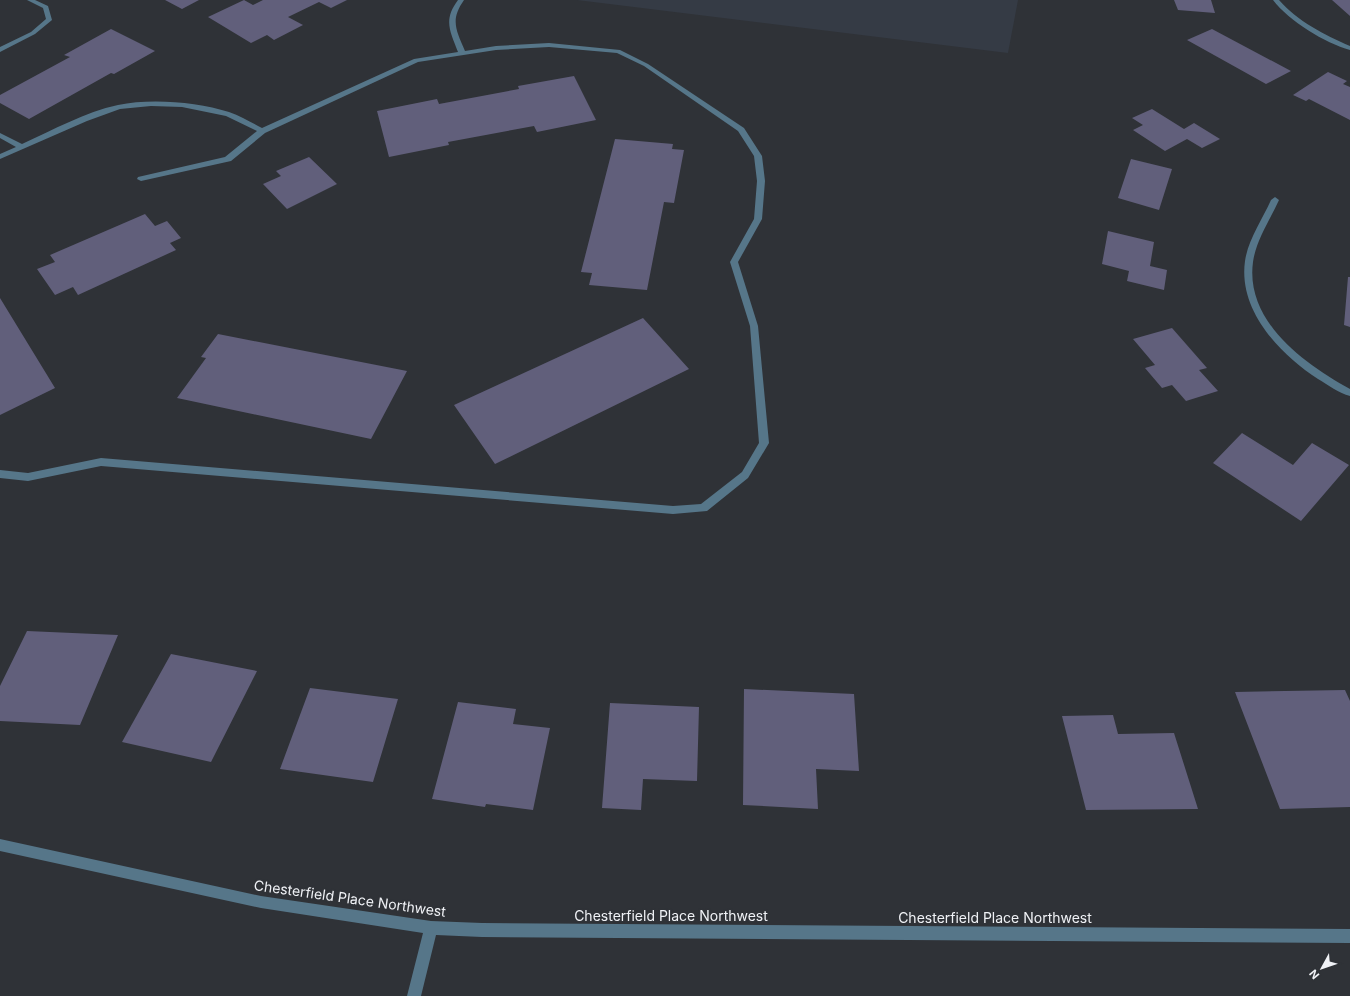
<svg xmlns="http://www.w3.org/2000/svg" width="1350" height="996" viewBox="0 0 1350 996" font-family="Inter,sans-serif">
  <rect width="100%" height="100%" fill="#2f3237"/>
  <path fill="#353b45" d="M 577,0 L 1018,0 L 1008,53 Z"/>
  <path fill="#615f7b" d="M 165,0 L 199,0 L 182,9 Z
    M 244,0 L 253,5 L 263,0 L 347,0 L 331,8 L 319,2 L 288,17 L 303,25 L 274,40 L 267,35 L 251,43 L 208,17 Z
    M 1174,0 L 1211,0 L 1215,13 L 1178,10 Z
    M 1332,0 L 1350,0 L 1350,16 Z
    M 111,29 L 155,51 L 114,74 L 111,73 L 29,119 L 0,103 L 0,95 L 70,57 L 64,55 Z
    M 1212,29 L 1291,71 L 1266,84 L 1187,40 Z
    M 1328,72 L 1347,81 L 1343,84 L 1350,87 L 1350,120 L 1309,99 L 1306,101 L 1293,95 Z
    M 574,76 L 596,120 L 537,132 L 534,126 L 448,142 L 449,145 L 389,157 L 377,111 L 437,99 L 439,104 L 519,89 L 518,86 Z
    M 1152,109 L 1184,129 L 1194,123 L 1220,139 L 1202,148 L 1187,139 L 1165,151 L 1133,130 L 1143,125 L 1132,118 Z
    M 615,139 L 673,144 L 672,149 L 684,150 L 674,203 L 664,202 L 647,290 L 589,285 L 592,273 L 581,272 Z
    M 309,157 L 337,184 L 287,209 L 263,184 L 281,176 L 276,171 Z
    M 1131,159 L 1172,169 L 1159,210 L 1118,198 Z
    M 145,214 L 155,226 L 167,221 L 181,238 L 170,243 L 176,250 L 78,295 L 73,287 L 55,295 L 37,269 L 55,262 L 50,255 Z
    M 1108,231 L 1154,242 L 1150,266 L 1167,270 L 1164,290 L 1127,281 L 1129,271 L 1102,264 Z
    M 1348,277 L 1350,277 L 1350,327 L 1344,325 Z
    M 0,298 L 55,388 L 0,415 Z
    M 643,318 L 689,369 L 495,464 L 454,405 Z
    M 1172,328 L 1207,368 L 1199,370 L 1218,391 L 1186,401 L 1172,385 L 1162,388 L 1145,368 L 1155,365 L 1133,339 Z
    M 218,334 L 407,371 L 371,439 L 177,398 L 206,358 L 201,357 Z
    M 1242,433 L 1293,465 L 1312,443 L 1349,465 L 1301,521 L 1213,463 Z
    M 27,631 L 118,635 L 80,725 L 0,721 L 0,686 Z
    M 171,654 L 257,671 L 211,762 L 122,742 Z
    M 310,688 L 398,699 L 373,782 L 280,769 Z
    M 744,689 L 854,694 L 859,771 L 816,769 L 818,809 L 743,805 Z
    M 1345,690 L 1350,701 L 1350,807 L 1280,809 L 1235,692 Z
    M 458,702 L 516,709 L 513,724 L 550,728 L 533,810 L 486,804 L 485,807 L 432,799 Z
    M 610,703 L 699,707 L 697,781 L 643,779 L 641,810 L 602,808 Z
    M 1113,715 L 1118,734 L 1174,733 L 1198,809 L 1086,810 L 1062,716 Z"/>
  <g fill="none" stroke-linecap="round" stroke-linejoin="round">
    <path fill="#567689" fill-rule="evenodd" d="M 27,0 L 35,0 L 48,6 L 52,20 L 35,34 L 0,52 L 0,47 L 31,32 L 46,19 L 43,8 Z
      M 458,0 L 464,0 C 450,20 456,30 465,51 L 496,46 L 549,43 L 620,50 L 648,64 L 744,128 L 762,156 L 765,181 L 762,219 L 738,262 L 758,326 L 769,443 L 748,478 L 707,511 L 673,514 L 101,466 L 28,481 L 0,478 L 0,470 L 28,473 L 101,458 L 673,506 L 701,504 L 742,472 L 759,443 L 750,326 L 730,262 L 754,219 L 757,181 L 754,156 L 738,131 L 644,66 L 617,53 L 549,47 L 496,50 L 418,62 L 265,133 L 231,161 L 141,181 L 137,179 L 138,177 L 225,157 L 257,131 L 226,116 L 182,107 L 151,106 L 120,109 L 87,121 L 0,159 L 0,154 L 16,147 L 0,138 L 0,133 L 22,144 C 53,130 85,112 118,105 C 151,98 197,102 229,112 C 241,116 252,123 262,128 L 414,59 L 458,52 C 450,31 443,20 458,0 Z
      M 1273,0 L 1279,0 C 1297,21 1325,35 1350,46 L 1350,50 C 1325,43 1289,21 1273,0 Z
      M 1275,197 L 1279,200 C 1270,220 1256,240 1253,262 C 1245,321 1304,364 1350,389 L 1350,396 C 1339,393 1328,385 1318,379 C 1280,354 1238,311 1245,261 C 1248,240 1262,220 1271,200 Z
      M 0,839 L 261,896 L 431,921 L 482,923 L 1350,929 L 1350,943 L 482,937 L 436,935 L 421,996 L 407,996 L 423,933 L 261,908 L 0,851 Z"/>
  </g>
  <g text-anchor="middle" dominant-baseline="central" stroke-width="4" stroke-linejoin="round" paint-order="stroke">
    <g font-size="14" fill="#f0f2f6" stroke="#2f3237">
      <text transform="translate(350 898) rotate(8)">Chesterfield Place Northwest</text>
      <text x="671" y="915">Chesterfield Place Northwest</text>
      <text x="995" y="917">Chesterfield Place Northwest</text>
    </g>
  </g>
  <g transform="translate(1322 968) rotate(230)" stroke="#2f3237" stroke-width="3" paint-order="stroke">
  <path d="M0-3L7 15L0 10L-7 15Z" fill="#f0f2f6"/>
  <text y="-6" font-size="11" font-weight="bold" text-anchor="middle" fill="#f0f2f6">N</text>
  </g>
</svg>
